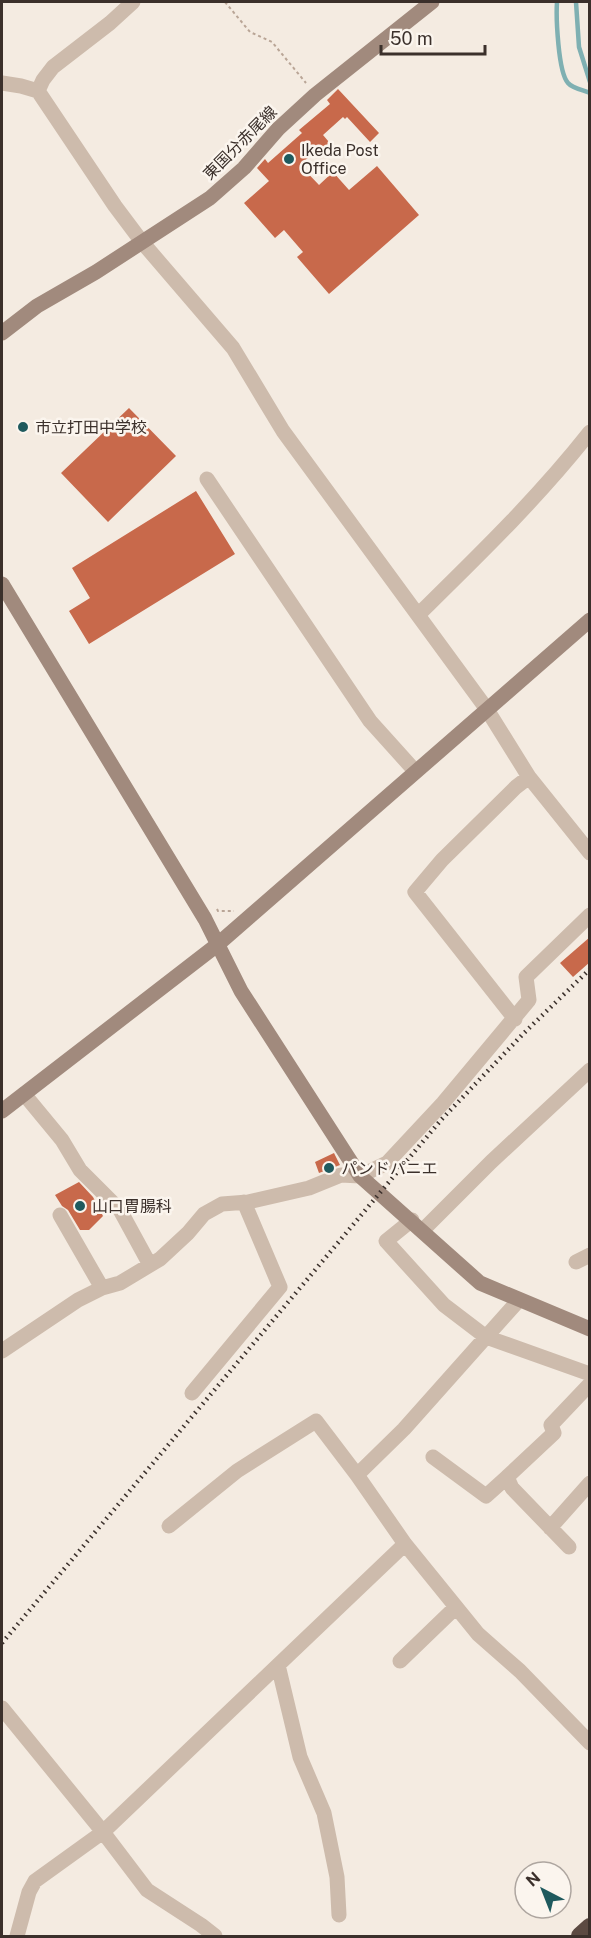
<svg xmlns="http://www.w3.org/2000/svg" width="591" height="1938" viewBox="0 0 591 1938" font-family="'Public Sans','Noto Sans JP',sans-serif">
  <rect width="100%" height="100%" fill="#f4ebe1"/>
  <g fill="none" stroke-linecap="round" stroke-linejoin="round">
    <path stroke="#7fb0b2" stroke-width="4.5" d="M 557,2 C 556,17 558,72 568,83 C 572,88 583,90 590,93
      M 576,2 L 579,47 L 590,82"/>
  </g>
  <path fill="#c8694b" d="M 338,89 L 379,133 L 370,142 L 347,117 L 345,119 L 343,117 L 323,135 L 334,148 L 323,157 L 317,150 L 300,165 L 319,185 L 333,172 L 349,190 L 377,166 L 419,215 L 329,294 L 297,257 L 303,252 L 284,230 L 275,238 L 244,203 L 269,181 L 257,168 L 265,159 L 268,163 L 302,133 L 299,130 L 330,104 L 327,100 Z
    M 129,408 L 176,456 L 108,522 L 61,473 Z
    M 196,491 L 235,554 L 89,644 L 69,611 L 90,598 L 72,568 Z
    M 590,937 L 590,962 L 573,977 L 560,963 Z
    M 334,1153 L 340,1165 L 319,1173 L 315,1162 Z
    M 79,1182 L 93,1197 L 103,1216 L 89,1230 L 80,1230 L 68,1210 L 62,1206 L 55,1195 Z"/>
  <g fill="none" stroke-linecap="round" stroke-linejoin="round">
    <path stroke="#b9a596" stroke-width="2" stroke-dasharray="3 3" stroke-linecap="butt" d="M 225,2 L 250,32 L 272,42 L 306,83
      M 217,909 L 218,911 L 234,911"/>
    <path stroke="#cdbbac" stroke-width="15" d="M 2,83 L 21,86 L 38,91 L 115,206 L 142,242 L 233,348 L 283,431 L 486,708 L 529,777 L 590,853
      M 38,91 L 43,80 L 53,67 L 110,23 L 133,2
      M 207,479 L 370,721 L 415,771
      M 419,614 C 478,556 538,498 590,432
      M 515,1019 L 415,892 L 442,860 L 516,787 L 529,777
      M 24,1094 L 62,1140 L 80,1170 L 120,1210 L 150,1265
      M 60,1215 L 102,1288
      M 412,1220 L 386,1241 L 444,1305 L 486,1337 L 590,1374
      M 423,1230 L 491,1162 L 590,1070
      M 576,1262 L 590,1255
      M 519,1300 L 404,1429 L 357,1475 L 405,1544 L 478,1634 L 520,1671 L 590,1743
      M 2,1351 L 78,1300 L 102,1288 L 120,1283 L 160,1259 L 188,1233 L 204,1214 L 222,1204 L 248,1202 L 309,1188 L 341,1175 L 360,1176 L 387,1163 L 443,1103 L 529,1000 L 526,977 L 590,915
      M 192,1393 L 280,1287 L 244,1202
      M 433,1457 L 486,1496 L 507,1477
      M 169,1526 L 237,1471 L 316,1421 L 357,1475
      M 550,1528 L 590,1483
      M 569,1547 L 512,1488 L 507,1477 L 554,1433 L 551,1425 L 590,1384
      M 400,1661 L 456,1607
      M 278,1665 L 300,1757 L 324,1813 L 337,1877 L 339,1915
      M 2,1708 L 103,1832 L 147,1890 L 201,1925 L 215,1936
      M 17,1936 L 29,1892 L 35,1881 L 103,1832 L 405,1544"/>
    <path stroke="#a18a7d" stroke-width="15" d="M 2,333 L 37,306 L 96,272 L 210,198 L 244,168 L 278,129 L 315,95 L 432,2
      M 2,584 L 205,919 L 241,991 L 360,1176 L 480,1283 L 590,1329
      M 2,1111 L 217,945 L 590,620"/>
    <path stroke="#5c4a42" stroke-width="18" d="M 580,1936 L 590,1927"/>
    <path stroke="#3b302b" stroke-width="4.5" stroke-dasharray="1.5 4.5" stroke-linecap="butt" d="M 2,1643 L 441,1120 L 523,1034 L 590,969"/>
  </g>
  <g fill="#1f5a5e" stroke="#fbf5ee" stroke-width="2">
    <circle cx="289" cy="159" r="6"/>
    <circle cx="23" cy="427" r="6"/>
    <circle cx="329" cy="1168" r="6"/>
    <circle cx="80" cy="1206" r="6"/>
  </g>
  <g text-anchor="middle" dominant-baseline="central" stroke-width="5" stroke-linejoin="round" paint-order="stroke">
    <g font-size="16" fill="#3b302b" stroke="#fbf5ee">
      <text transform="translate(240 143) rotate(-45)">東国分赤尾線</text>
    </g>
    <g font-size="16" fill="#3b302b" stroke="#fbf5ee" text-anchor="start">
      <text x="301" y="150">Ikeda Post<tspan x="301" dy="18">Office</tspan></text>
      <text x="35" y="427">市立打田中学校</text>
      <text x="341" y="1168">パンドパニエ</text>
      <text x="92" y="1206">山口胃腸科</text>
    </g>
  </g>
  <rect width="591" height="1938" fill="none" stroke="#3b302b" stroke-width="6"/>
  <g transform="translate(543 1890) rotate(318)"><circle r="28" fill="#fbf5ee" stroke="#aea6a0" stroke-width="1.5"/>
  <path d="M0-4.5L10 22L0 15L-10 22Z" fill="#1f5a5e"/>
  <text y="-9" font-size="16" font-weight="bold" text-anchor="middle" fill="#3b302b">N</text>
  </g>
  <path d="M381 45v9h104v-9" fill="none" stroke="#3b302b" stroke-width="3"/>
  <text x="390" y="45" font-size="18" fill="#3b302b" stroke="#fbf5ee" stroke-width="4.5" paint-order="stroke">50 m</text>
</svg>
